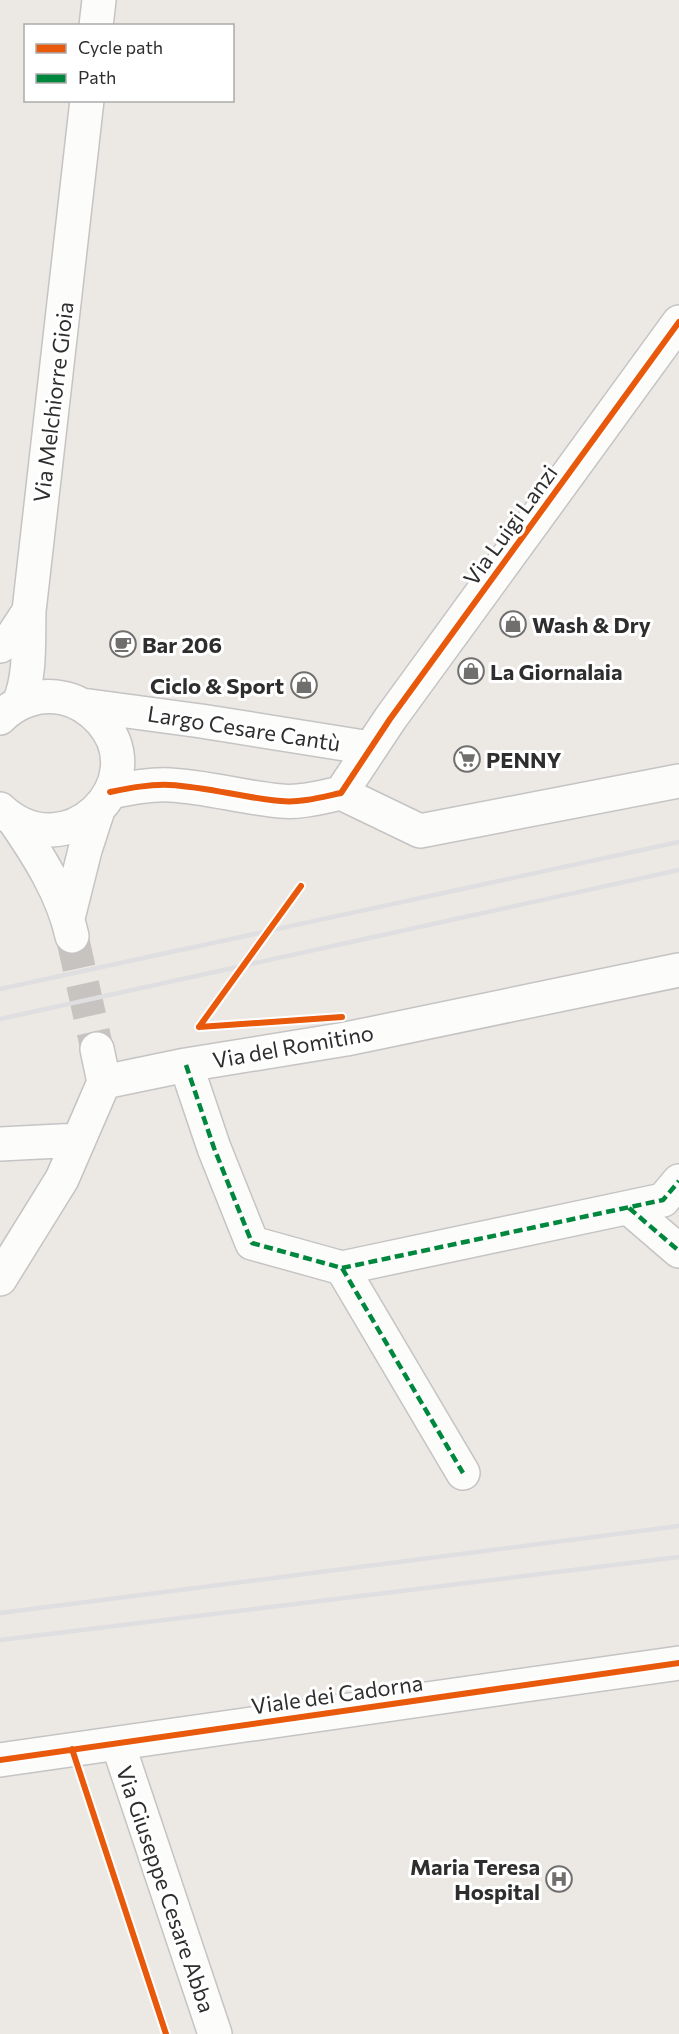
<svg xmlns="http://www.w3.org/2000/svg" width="679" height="2034" viewBox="0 0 679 2034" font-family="Commissioner,sans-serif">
  <rect width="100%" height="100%" fill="#ece8e4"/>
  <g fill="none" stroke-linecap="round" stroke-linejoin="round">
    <path stroke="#c6c3c0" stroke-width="33" stroke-dasharray="33 16" stroke-linecap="butt" d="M 72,936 L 97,1049"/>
    <g stroke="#c5c4c5" stroke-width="36">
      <path id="minor" d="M 96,26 L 99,0
        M 0,646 L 10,640 L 29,611
        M 19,703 C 31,675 28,642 29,611 L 87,100
        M 82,705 L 201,721 L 370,748
        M 0,718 C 16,701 40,693 63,698 C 78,701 91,710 101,721 C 155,782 66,871 0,809
        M 110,792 C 130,788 150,784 170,785 C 208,787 244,798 281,801 C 301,803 322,797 341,793 L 390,719 L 679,322
        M 341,793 L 420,831 L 679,781
        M 14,820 C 38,855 63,894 72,936
        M 68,918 L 85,850 L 98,810
        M 186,1065 L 214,1148 L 252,1243 L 342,1268 L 463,1473
        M 104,1082 L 186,1065 L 346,1039 L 679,970
        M 0,1144 L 79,1140
        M 629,1208 L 679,1251
        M 342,1268 L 663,1200 L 679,1181
        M 0,1279 L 62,1179 L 104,1082 L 97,1049
        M 118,1744 L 215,2034
        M 0,1760 L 679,1663"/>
    </g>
    <use href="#minor" stroke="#fcfcfb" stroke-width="33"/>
    <path stroke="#dfdfe1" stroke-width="4.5" d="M 0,989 L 679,842
      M 0,1019 L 679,870
      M 0,1613 L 679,1526
      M 0,1640 L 679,1557"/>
    <path stroke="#00873e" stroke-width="4.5" stroke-dasharray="9 4.5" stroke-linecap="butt" d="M 186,1065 L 214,1148 L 252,1243 L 342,1268 L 463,1473
      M 629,1208 L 679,1251
      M 342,1268 L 663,1200 L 679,1181"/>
    <g stroke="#fff" stroke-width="10">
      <path id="cycleway" d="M 110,792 C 130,788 150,784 170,785 C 208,787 244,798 281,801 C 301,803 322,797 341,793 L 390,719 L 679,322
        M 199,1027 L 301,886
        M 199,1027 L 342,1017
        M 72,1749 L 166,2034
        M 0,1760 L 679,1663"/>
    </g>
    <use href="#cycleway" stroke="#e8590c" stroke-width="6"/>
  </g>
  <defs>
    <g id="shop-ring" transform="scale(1.35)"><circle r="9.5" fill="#fff" stroke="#706f6e" stroke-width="1.5"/><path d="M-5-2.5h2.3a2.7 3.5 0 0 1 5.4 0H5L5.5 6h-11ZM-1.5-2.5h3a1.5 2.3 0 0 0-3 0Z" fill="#706f6e"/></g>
    <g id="cafe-ring" transform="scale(1.35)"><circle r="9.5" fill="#fff" stroke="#706f6e" stroke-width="1.5"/><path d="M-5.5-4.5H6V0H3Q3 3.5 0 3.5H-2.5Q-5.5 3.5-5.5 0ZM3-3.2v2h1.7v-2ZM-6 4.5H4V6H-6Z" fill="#706f6e"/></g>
    <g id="supermarket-ring" transform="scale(1.35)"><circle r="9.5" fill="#fff" stroke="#706f6e" stroke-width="1.5"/><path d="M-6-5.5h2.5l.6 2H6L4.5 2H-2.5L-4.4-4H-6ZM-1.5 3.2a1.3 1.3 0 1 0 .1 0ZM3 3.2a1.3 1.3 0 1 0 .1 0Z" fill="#706f6e"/></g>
    <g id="hospital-ring" transform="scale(1.35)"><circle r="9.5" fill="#fff" stroke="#706f6e" stroke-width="1.5"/><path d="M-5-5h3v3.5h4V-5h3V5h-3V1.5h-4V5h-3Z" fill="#706f6e"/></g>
  </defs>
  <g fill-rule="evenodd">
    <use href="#shop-ring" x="513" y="624"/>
    <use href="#cafe-ring" x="123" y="644"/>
    <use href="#shop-ring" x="471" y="671"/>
    <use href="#shop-ring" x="304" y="685"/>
    <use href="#supermarket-ring" x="467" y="759"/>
    <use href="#hospital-ring" x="559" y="1879"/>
  </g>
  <g text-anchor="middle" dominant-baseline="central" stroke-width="6" stroke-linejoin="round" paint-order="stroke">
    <g font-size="22" fill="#2e2e2e" stroke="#fff">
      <text transform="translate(53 402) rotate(-83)">Via Melchiorre Gioia</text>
      <text transform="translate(510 525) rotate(-54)">Via Luigi Lanzi</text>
      <text transform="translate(244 728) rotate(9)">Largo Cesare Cantù</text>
      <text transform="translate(293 1046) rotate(-10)">Via del Romitino</text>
      <text transform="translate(337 1694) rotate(-8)">Viale dei Cadorna</text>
      <text transform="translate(166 1889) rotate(71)">Via Giuseppe Cesare Abba</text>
    </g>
    <g font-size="22" font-weight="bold" fill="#2e2e2e" stroke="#fff" text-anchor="start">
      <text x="532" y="624">Wash &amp; Dry</text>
      <text x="142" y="644">Bar 206</text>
      <text x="490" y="671">La Giornalaia</text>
      <text x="284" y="685" text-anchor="end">Ciclo &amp; Sport</text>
      <text x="486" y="759">PENNY</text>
      <text x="540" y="1866" text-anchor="end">Maria Teresa<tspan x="540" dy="25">Hospital</tspan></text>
    </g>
  </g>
  <rect x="24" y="24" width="210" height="78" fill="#ffffff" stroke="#ababab" stroke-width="1.5"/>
  <rect x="36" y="44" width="30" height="9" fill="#e8590c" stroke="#ababab" stroke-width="1.5"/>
  <text x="78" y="54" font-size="18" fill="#2e2e2e">Cycle path</text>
  <rect x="36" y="74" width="30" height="9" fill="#00873e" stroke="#ababab" stroke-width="1.5"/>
  <text x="78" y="84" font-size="18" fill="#2e2e2e">Path</text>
</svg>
